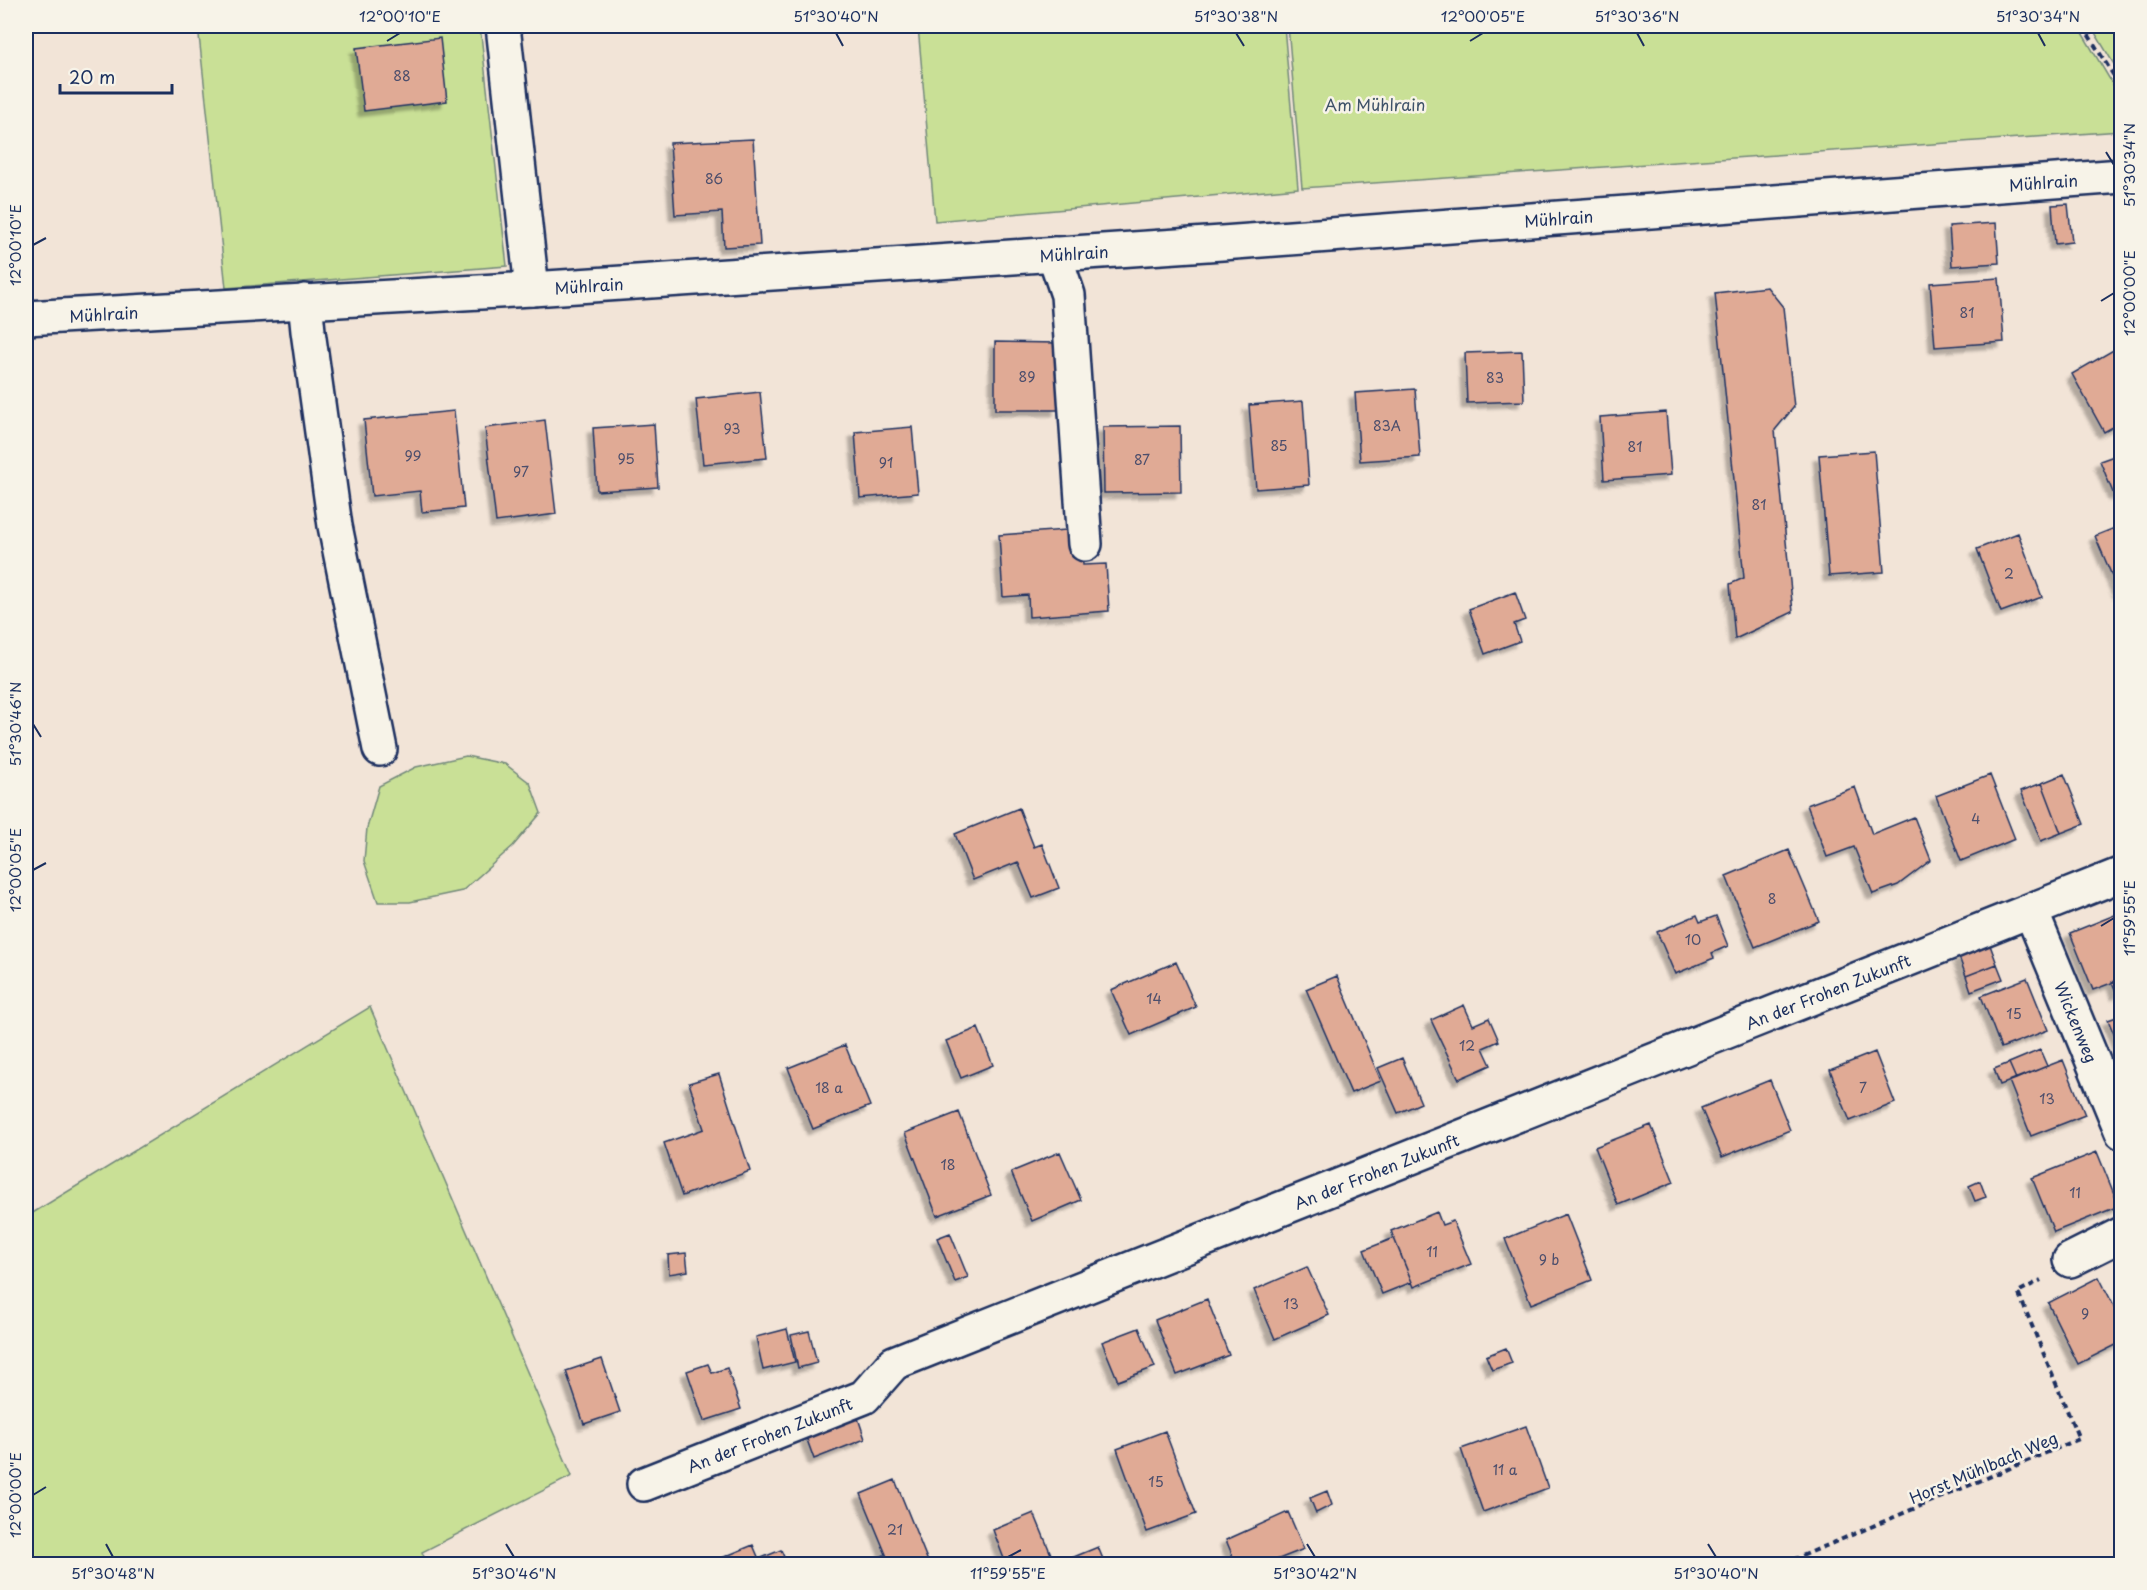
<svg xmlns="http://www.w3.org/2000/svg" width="2147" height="1590" viewBox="0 0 2147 1590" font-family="'Playpen Sans',sans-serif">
  <defs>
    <filter id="shadow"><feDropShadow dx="-5.5" dy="5.5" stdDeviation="1.5" flood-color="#0004"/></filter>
  </defs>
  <rect width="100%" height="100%" fill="#f2e4d7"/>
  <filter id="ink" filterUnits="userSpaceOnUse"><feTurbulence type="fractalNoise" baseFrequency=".0167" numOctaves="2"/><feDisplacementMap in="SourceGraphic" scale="12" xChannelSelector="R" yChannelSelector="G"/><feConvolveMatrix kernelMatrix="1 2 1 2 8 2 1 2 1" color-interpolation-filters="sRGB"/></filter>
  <g filter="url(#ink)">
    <path fill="#c9e096" stroke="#72887a" stroke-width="1.5" d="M 198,26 L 480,26 L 507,266 L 226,288 Z
      M 918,26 L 1284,26 L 1298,188 L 935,221 Z
      M 1288,26 L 2078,26 L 2121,98 L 2121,131 L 1302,188 Z
      M 2091,26 L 2121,26 L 2121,76 Z
      M 466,756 L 505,764 L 530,783 L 541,813 L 513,846 L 462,891 L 410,902 L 378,902 L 364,861 L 367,828 L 379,786 L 416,767 Z
      M 370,1007 L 572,1476 L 422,1552 L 427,1564 L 26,1564 L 26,1217 Z"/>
    <path fill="#e0aa95" stroke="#1b2f5e" stroke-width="1.5" filter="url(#shadow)" d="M 440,38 L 447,101 L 364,111 L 356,48 Z
      M 753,139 L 760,245 L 724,247 L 722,212 L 675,215 L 670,143 Z
      M 2068,204 L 2072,242 L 2055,244 L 2052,205 Z
      M 1996,223 L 1999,263 L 1952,266 L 1949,226 Z
      M 1999,278 L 2004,342 L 1935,347 L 1930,283 Z
      M 1767,287 L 1783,307 L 1794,407 L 1775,430 L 1793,612 L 1735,639 L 1730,584 L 1744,578 L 1715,293 Z
      M 995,342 L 1059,343 L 1058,410 L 995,410 Z
      M 2115,349 L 2122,362 L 2122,422 L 2104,432 L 2072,374 Z
      M 1522,351 L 1524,401 L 1467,403 L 1465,353 Z
      M 1415,389 L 1420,457 L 1360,461 L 1355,393 Z
      M 760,392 L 767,458 L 703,464 L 696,399 Z
      M 1303,401 L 1309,485 L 1256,489 L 1249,405 Z
      M 454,411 L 464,508 L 422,512 L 420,491 L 372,496 L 364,420 Z
      M 1666,412 L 1671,475 L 1604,480 L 1600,417 Z
      M 545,420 L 556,514 L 496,522 L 485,428 Z
      M 654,424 L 658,487 L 597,491 L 593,428 Z
      M 1180,426 L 1181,492 L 1104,493 L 1103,427 Z
      M 912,427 L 918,493 L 860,498 L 855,432 Z
      M 1874,451 L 1884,572 L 1829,576 L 1819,455 Z
      M 2122,453 L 2122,492 L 2114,495 L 2100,461 Z
      M 2122,525 L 2122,591 L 2119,592 L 2095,536 Z
      M 1080,529 L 1083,565 L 1106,564 L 1109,611 L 1029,617 L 1028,595 L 1003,597 L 999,535 Z
      M 2018,533 L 2042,597 L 2001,612 L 1977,549 Z
      M 1515,592 L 1525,620 L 1514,624 L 1520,641 L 1485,654 L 1469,609 Z
      M 2064,774 L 2084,824 L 2061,833 L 2042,783 Z
      M 1990,775 L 2015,839 L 1961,861 L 1936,796 Z
      M 2042,783 L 2061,833 L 2041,841 L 2021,791 Z
      M 1855,787 L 1872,834 L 1914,817 L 1931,860 L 1898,885 L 1873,894 L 1854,847 L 1827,857 L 1807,805 Z
      M 1019,808 L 1034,847 L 1042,844 L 1059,888 L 1033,898 L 1018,862 L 973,880 L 955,834 Z
      M 1789,850 L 1819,921 L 1755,947 L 1726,876 Z
      M 2122,912 L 2122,979 L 2093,990 L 2070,933 Z
      M 1697,915 L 1700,922 L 1716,916 L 1728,946 L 1712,953 L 1714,958 L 1675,974 L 1657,932 Z
      M 1990,945 L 1997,964 L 1966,976 L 1959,957 Z
      M 1176,962 L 1196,1007 L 1131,1035 L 1111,990 Z
      M 1997,964 L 2003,979 L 1971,991 L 1966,976 Z
      M 1337,976 L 1381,1081 L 1351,1093 L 1306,989 Z
      M 2027,978 L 2048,1030 L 2001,1048 L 1981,996 Z
      M 2122,979 L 2122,992 L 2117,994 L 2112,982 Z
      M 1464,1005 L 1473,1025 L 1489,1018 L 1499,1041 L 1483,1048 L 1491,1065 L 1459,1079 L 1431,1020 Z
      M 2122,1015 L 2122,1053 L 2108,1020 Z
      M 978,1028 L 993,1065 L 961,1078 L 946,1041 Z
      M 845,1045 L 870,1106 L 813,1129 L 788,1068 Z
      M 2040,1050 L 2047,1066 L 2016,1079 L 2009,1063 Z
      M 1875,1052 L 1895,1103 L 1850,1121 L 1830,1070 Z
      M 1402,1058 L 1421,1103 L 1398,1113 L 1378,1068 Z
      M 2063,1060 L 2085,1115 L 2031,1136 L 2009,1081 Z
      M 2009,1063 L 2016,1079 L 2000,1085 L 1994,1069 Z
      M 719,1074 L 750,1171 L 682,1196 L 664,1143 L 704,1129 L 689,1083 Z
      M 1770,1080 L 1790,1130 L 1722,1157 L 1701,1108 Z
      M 959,1112 L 991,1195 L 937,1216 L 905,1133 Z
      M 1651,1125 L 1674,1182 L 1618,1205 L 1595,1147 Z
      M 1060,1152 L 1081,1200 L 1032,1221 L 1011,1172 Z
      M 2097,1152 L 2119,1206 L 2054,1232 L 2032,1178 Z
      M 1980,1181 L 1986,1197 L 1975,1201 L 1969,1186 Z
      M 1437,1212 L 1442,1225 L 1453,1221 L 1471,1264 L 1414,1287 L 1391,1231 Z
      M 1566,1214 L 1592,1280 L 1531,1304 L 1505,1239 Z
      M 950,1233 L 968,1277 L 955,1282 L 937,1238 Z
      M 1394,1238 L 1412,1282 L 1382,1294 L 1364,1250 Z
      M 686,1253 L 688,1271 L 669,1274 L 668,1255 Z
      M 1307,1267 L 1329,1315 L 1275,1339 L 1254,1290 Z
      M 2099,1277 L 2122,1322 L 2122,1342 L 2078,1364 L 2048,1303 Z
      M 1207,1299 L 1229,1355 L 1177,1375 L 1155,1320 Z
      M 1139,1328 L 1155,1367 L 1118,1381 L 1102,1342 Z
      M 787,1329 L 795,1362 L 763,1370 L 756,1337 Z
      M 809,1331 L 817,1363 L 798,1368 L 791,1335 Z
      M 1506,1348 L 1512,1363 L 1492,1370 L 1486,1356 Z
      M 602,1359 L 620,1412 L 584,1424 L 566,1371 Z
      M 708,1364 L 712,1373 L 727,1368 L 741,1409 L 704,1421 L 687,1371 Z
      M 856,1412 L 865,1439 L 814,1459 L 806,1437 Z
      M 1526,1426 L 1548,1488 L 1483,1512 L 1461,1449 Z
      M 1165,1431 L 1196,1514 L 1147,1532 L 1117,1449 Z
      M 895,1480 L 929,1564 L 890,1564 L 861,1494 Z
      M 1327,1491 L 1332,1505 L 1316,1513 L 1310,1498 Z
      M 1288,1512 L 1304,1549 L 1266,1564 L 1236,1564 L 1226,1540 Z
      M 1034,1513 L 1055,1564 L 1006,1564 L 993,1530 Z
      M 753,1545 L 759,1559 L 781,1550 L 787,1564 L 713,1564 L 712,1562 Z
      M 1098,1547 L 1105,1564 L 1071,1564 L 1069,1559 Z
      M 884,1555 L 888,1564 L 867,1564 Z"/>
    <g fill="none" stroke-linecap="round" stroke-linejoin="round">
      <g stroke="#1b2f5e" stroke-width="38">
        <g id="minor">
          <path d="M 503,26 L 532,289"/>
          <path d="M 1054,254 L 1068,295 L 1085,544"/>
          <path d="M 305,301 L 308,331 L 335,526 L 380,749"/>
          <path id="s1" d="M 26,318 L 532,289 L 1222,243 L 2122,176"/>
          <path id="s2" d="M 2031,911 L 2122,1132"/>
          <path d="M 2070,1260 L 2122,1234"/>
          <path id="s3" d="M 644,1484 L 864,1397 L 894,1363 L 2122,874"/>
        </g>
      </g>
      <path stroke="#1b2f5e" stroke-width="4" stroke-dasharray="6 4.5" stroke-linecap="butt" d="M 2083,26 L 2122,89
        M 1783,1564 L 2079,1439 L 2018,1292 L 2041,1280"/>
      <use href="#minor" stroke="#f7f3e8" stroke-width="33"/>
    </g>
  </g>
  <path fill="none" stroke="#1b2f5e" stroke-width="2" d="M 836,33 L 843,46M 1236,33 L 1244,46M 1637,33 L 1644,46M 2038,33 L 2045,46M 387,41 L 400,33M 1470,41 L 1483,33M 2106,152 L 2114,165M 33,245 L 46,238M 2101,301 L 2114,293M 33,724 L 41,737M 33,870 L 46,863M 2101,926 L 2114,918M 33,1495 L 46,1487M 106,1544 L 113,1557M 506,1544 L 514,1557M 1307,1544 L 1315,1557M 1708,1544 L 1716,1557M 1008,1557 L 1021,1550"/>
  <g text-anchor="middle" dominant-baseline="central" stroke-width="5" stroke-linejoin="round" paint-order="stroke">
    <g font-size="14" fill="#4c4e6c">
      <text x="402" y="75">88</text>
      <text x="714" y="178">86</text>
      <text x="1967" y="312">81</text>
      <text x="1027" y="376">89</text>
      <text x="1495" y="377">83</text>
      <text x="1387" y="425">83A</text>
      <text x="732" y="428">93</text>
      <text x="1279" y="445">85</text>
      <text x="1635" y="446">81</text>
      <text x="413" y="455">99</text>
      <text x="626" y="458">95</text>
      <text x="1142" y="459">87</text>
      <text x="886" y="462">91</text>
      <text x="521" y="471">97</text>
      <text x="1759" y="504">81</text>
      <text x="2009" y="573">2</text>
      <text x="1976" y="818">4</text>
      <text x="1772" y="898">8</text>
      <text x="1693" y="939">10</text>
      <text x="1154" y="998">14</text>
      <text x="2014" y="1013">15</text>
      <text x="1467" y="1045">12</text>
      <text x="829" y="1087">18 a</text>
      <text x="1863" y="1087">7</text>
      <text x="2047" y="1098">13</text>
      <text x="948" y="1164">18</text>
      <text x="2075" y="1192">11</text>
      <text x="1432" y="1251">11</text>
      <text x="1549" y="1259">9 b</text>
      <text x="1291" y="1303">13</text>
      <text x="2085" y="1313">9</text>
      <text x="1505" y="1469">11 a</text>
      <text x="1156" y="1481">15</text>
      <text x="895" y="1529">21</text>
    </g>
    <g font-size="16" fill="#3e5269" stroke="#f7f3e8">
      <text x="1375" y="104">Am Mühlrain</text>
    </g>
    <g font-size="16" fill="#1b2f5e" stroke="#f7f3e8">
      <text stroke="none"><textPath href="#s1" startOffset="2022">Mühlrain</textPath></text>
      <text stroke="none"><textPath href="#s1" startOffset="1536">Mühlrain</textPath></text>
      <text stroke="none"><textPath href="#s1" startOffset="1050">Mühlrain</textPath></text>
      <text stroke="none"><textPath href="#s1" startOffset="564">Mühlrain</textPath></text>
      <text stroke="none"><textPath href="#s1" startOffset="78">Mühlrain</textPath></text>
      <text stroke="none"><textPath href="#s3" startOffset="1287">An der Frohen Zukunft</textPath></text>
      <text stroke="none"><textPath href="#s2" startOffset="120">Wickenweg</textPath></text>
      <text stroke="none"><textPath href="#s3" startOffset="801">An der Frohen Zukunft</textPath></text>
      <text stroke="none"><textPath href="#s3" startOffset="135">An der Frohen Zukunft</textPath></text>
      <text transform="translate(1983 1467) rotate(-23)">Horst Mühlbach Weg</text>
    </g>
  </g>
  <rect width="2147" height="1590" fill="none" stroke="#f7f3e8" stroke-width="66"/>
  <path d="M60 84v9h112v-9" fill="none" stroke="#1b2f5e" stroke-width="3"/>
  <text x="69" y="84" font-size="18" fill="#1b2f5e" stroke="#f7f3e8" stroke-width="4.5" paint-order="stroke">20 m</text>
  <rect x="33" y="33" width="2081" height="1524" fill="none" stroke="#1b2f5e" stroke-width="2"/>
  <g font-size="15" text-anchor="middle" fill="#1b2f5e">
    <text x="400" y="22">12°00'10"E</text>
    <text x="836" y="22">51°30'40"N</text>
    <text x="1236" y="22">51°30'38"N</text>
    <text x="1483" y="22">12°00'05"E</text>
    <text x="1637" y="22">51°30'36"N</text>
    <text x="2038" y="22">51°30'34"N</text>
    <text transform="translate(2130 165) rotate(-90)" y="5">51°30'34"N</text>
    <text transform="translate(16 245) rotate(-90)" y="5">12°00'10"E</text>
    <text transform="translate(2130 293) rotate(-90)" y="5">12°00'00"E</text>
    <text transform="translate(16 724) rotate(-90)" y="5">51°30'46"N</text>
    <text transform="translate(16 870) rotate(-90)" y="5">12°00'05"E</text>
    <text transform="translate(2130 918) rotate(-90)" y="5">11°59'55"E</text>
    <text transform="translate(16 1495) rotate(-90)" y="5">12°00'00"E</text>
    <text x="113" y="1579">51°30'48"N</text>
    <text x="514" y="1579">51°30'46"N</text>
    <text x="1008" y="1579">11°59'55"E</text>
    <text x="1315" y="1579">51°30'42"N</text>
    <text x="1716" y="1579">51°30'40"N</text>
  </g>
</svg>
